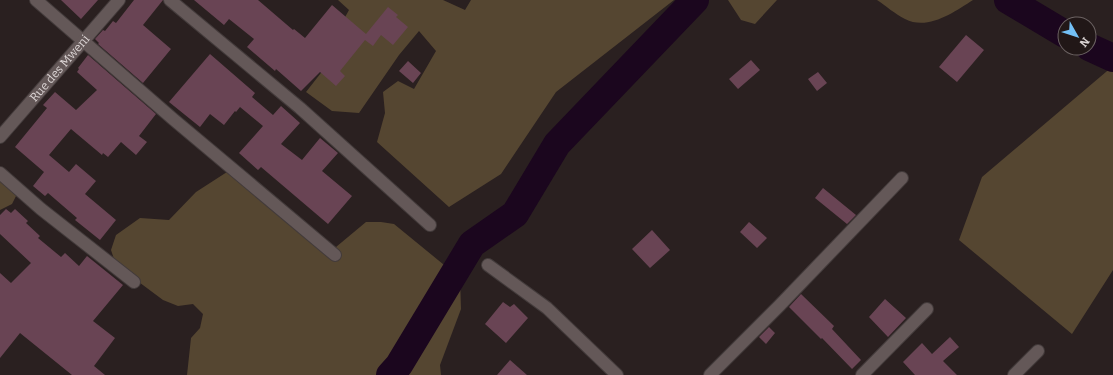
<svg xmlns="http://www.w3.org/2000/svg" width="1113" height="375" viewBox="0 0 1113 375" font-family="Bitter,serif">
  <rect width="100%" height="100%" fill="#2a2020"/>
  <path fill="#554631" d="M 338,0 L 443,0 L 465,10 L 471,0 L 674,0 L 556,92 L 501,174 L 449,207 L 377,142 L 385,113 L 383,92 L 398,81 L 414,89 L 436,51 L 419,31 L 399,55 L 359,113 L 332,111 L 306,92 L 335,55 L 328,48 L 349,10 Z
    M 728,0 L 777,0 L 755,24 L 741,20 Z
    M 877,0 L 973,0 C 954,12 928,31 905,19 C 895,14 886,6 877,0 Z
    M 1113,66 L 1113,270 L 1072,334 L 959,240 L 982,177 Z
    M 227,172 L 330,252 L 366,222 L 381,222 L 394,224 L 460,278 L 461,309 L 440,365 L 441,375 L 187,375 L 191,338 L 200,328 L 203,314 L 193,304 L 178,306 L 163,300 L 116,265 L 111,250 L 116,235 L 140,218 L 169,220 L 196,192 Z
    M 0,178 L 17,194 L 12,204 L 0,210 Z"/>
  <g fill="none" stroke-linecap="round" stroke-linejoin="round">
    <path stroke="#1b061e" stroke-width="28" d="M 1008,0 L 1065,34
      M 1089,47 L 1113,58
      M 390,375 L 399,365 L 472,244 L 515,214 L 557,144 L 695,0"/>
  </g>
  <path fill="#694454" d="M 61,0 L 98,0 L 81,19 Z
    M 134,0 L 163,0 L 143,25 L 171,49 L 143,83 L 98,44 L 99,43 L 95,39 L 103,30 L 105,31 L 113,21 L 116,23 Z
    M 194,0 L 258,0 L 293,30 L 294,29 L 305,38 L 332,5 L 366,34 L 388,7 L 398,15 L 396,17 L 408,27 L 393,45 L 381,35 L 373,46 L 365,40 L 340,71 L 345,76 L 336,86 L 320,72 L 301,91 L 276,69 L 275,71 L 247,47 L 254,39 L 229,19 L 224,25 Z
    M 966,35 L 984,50 L 957,82 L 939,67 Z
    M 210,54 L 255,93 L 252,97 L 273,115 L 281,106 L 300,123 L 281,144 L 302,160 L 320,138 L 338,153 L 322,171 L 352,196 L 328,224 L 261,167 L 258,170 L 239,153 L 263,126 L 240,107 L 236,112 L 235,111 L 224,125 L 210,114 L 200,127 L 169,102 Z
    M 88,55 L 156,114 L 139,136 L 147,142 L 136,155 L 121,142 L 108,157 L 103,153 L 102,155 L 71,129 L 49,155 L 69,172 L 76,164 L 96,181 L 85,194 L 116,220 L 100,240 L 75,220 L 77,218 L 48,193 L 45,196 L 33,186 L 44,172 L 15,147 L 47,108 L 43,105 L 55,92 L 76,110 L 97,90 L 77,72 L 79,69 L 78,68 Z
    M 751,60 L 760,70 L 738,89 L 729,79 Z
    M 408,61 L 421,73 L 413,83 L 399,71 Z
    M 818,72 L 827,83 L 817,91 L 808,79 Z
    M 823,188 L 856,215 L 847,224 L 815,198 Z
    M 6,209 L 11,213 L 15,209 L 28,221 L 26,223 L 40,236 L 38,238 L 61,257 L 65,253 L 79,266 L 87,256 L 123,285 L 93,321 L 115,338 L 94,366 L 105,375 L 72,375 L 20,333 L 0,358 L 0,273 L 11,283 L 31,263 L 0,234 L 0,215 Z
    M 749,222 L 767,238 L 757,248 L 740,232 Z
    M 652,230 L 670,250 L 650,268 L 632,249 Z
    M 801,294 L 834,326 L 832,329 L 861,360 L 852,369 L 822,338 L 821,339 L 789,307 Z
    M 885,299 L 906,318 L 888,337 L 869,317 Z
    M 503,302 L 510,307 L 514,304 L 528,318 L 506,343 L 485,324 Z
    M 769,327 L 775,333 L 766,344 L 759,337 Z
    M 950,337 L 959,347 L 943,361 L 957,375 L 915,375 L 903,362 L 922,343 L 932,354 Z
    M 510,360 L 527,375 L 497,375 Z"/>
  <g fill="none" stroke-linecap="round" stroke-linejoin="round">
    <g stroke="#433b3b" stroke-width="14">
      <g id="minor">
        <path d="M 36,0 L 173,119 L 335,255"/>
        <path d="M 170,0 L 300,108 L 430,225"/>
        <path id="s1" d="M 0,137 L 119,0"/>
        <path d="M 0,173 L 41,209 L 134,282"/>
        <path d="M 488,265 L 547,308 L 617,375"/>
        <path d="M 710,375 L 780,305 L 902,178"/>
        <path d="M 862,375 L 927,309"/>
        <path d="M 1014,375 L 1038,351"/>
      </g>
    </g>
    <use href="#minor" stroke="#645858" stroke-width="12"/>
  </g>
  <g text-anchor="middle" dominant-baseline="central" stroke-width="3.5" stroke-linejoin="round" paint-order="stroke">
    <g font-size="12" fill="#dcd5d5" stroke="#211717">
      <text stroke="none"><textPath href="#s1" startOffset="91">Rue des Mweni</textPath></text>
    </g>
  </g>
  <g transform="translate(1077 36) rotate(129)"><circle r="19" fill="#211717" stroke="#6c6363"/>
  <path d="M0-3L7 15L0 10L-7 15Z" fill="#73c0f6"/>
  <text y="-6" font-size="11" font-weight="bold" text-anchor="middle" fill="#dcd5d5">N</text>
  </g>
</svg>
